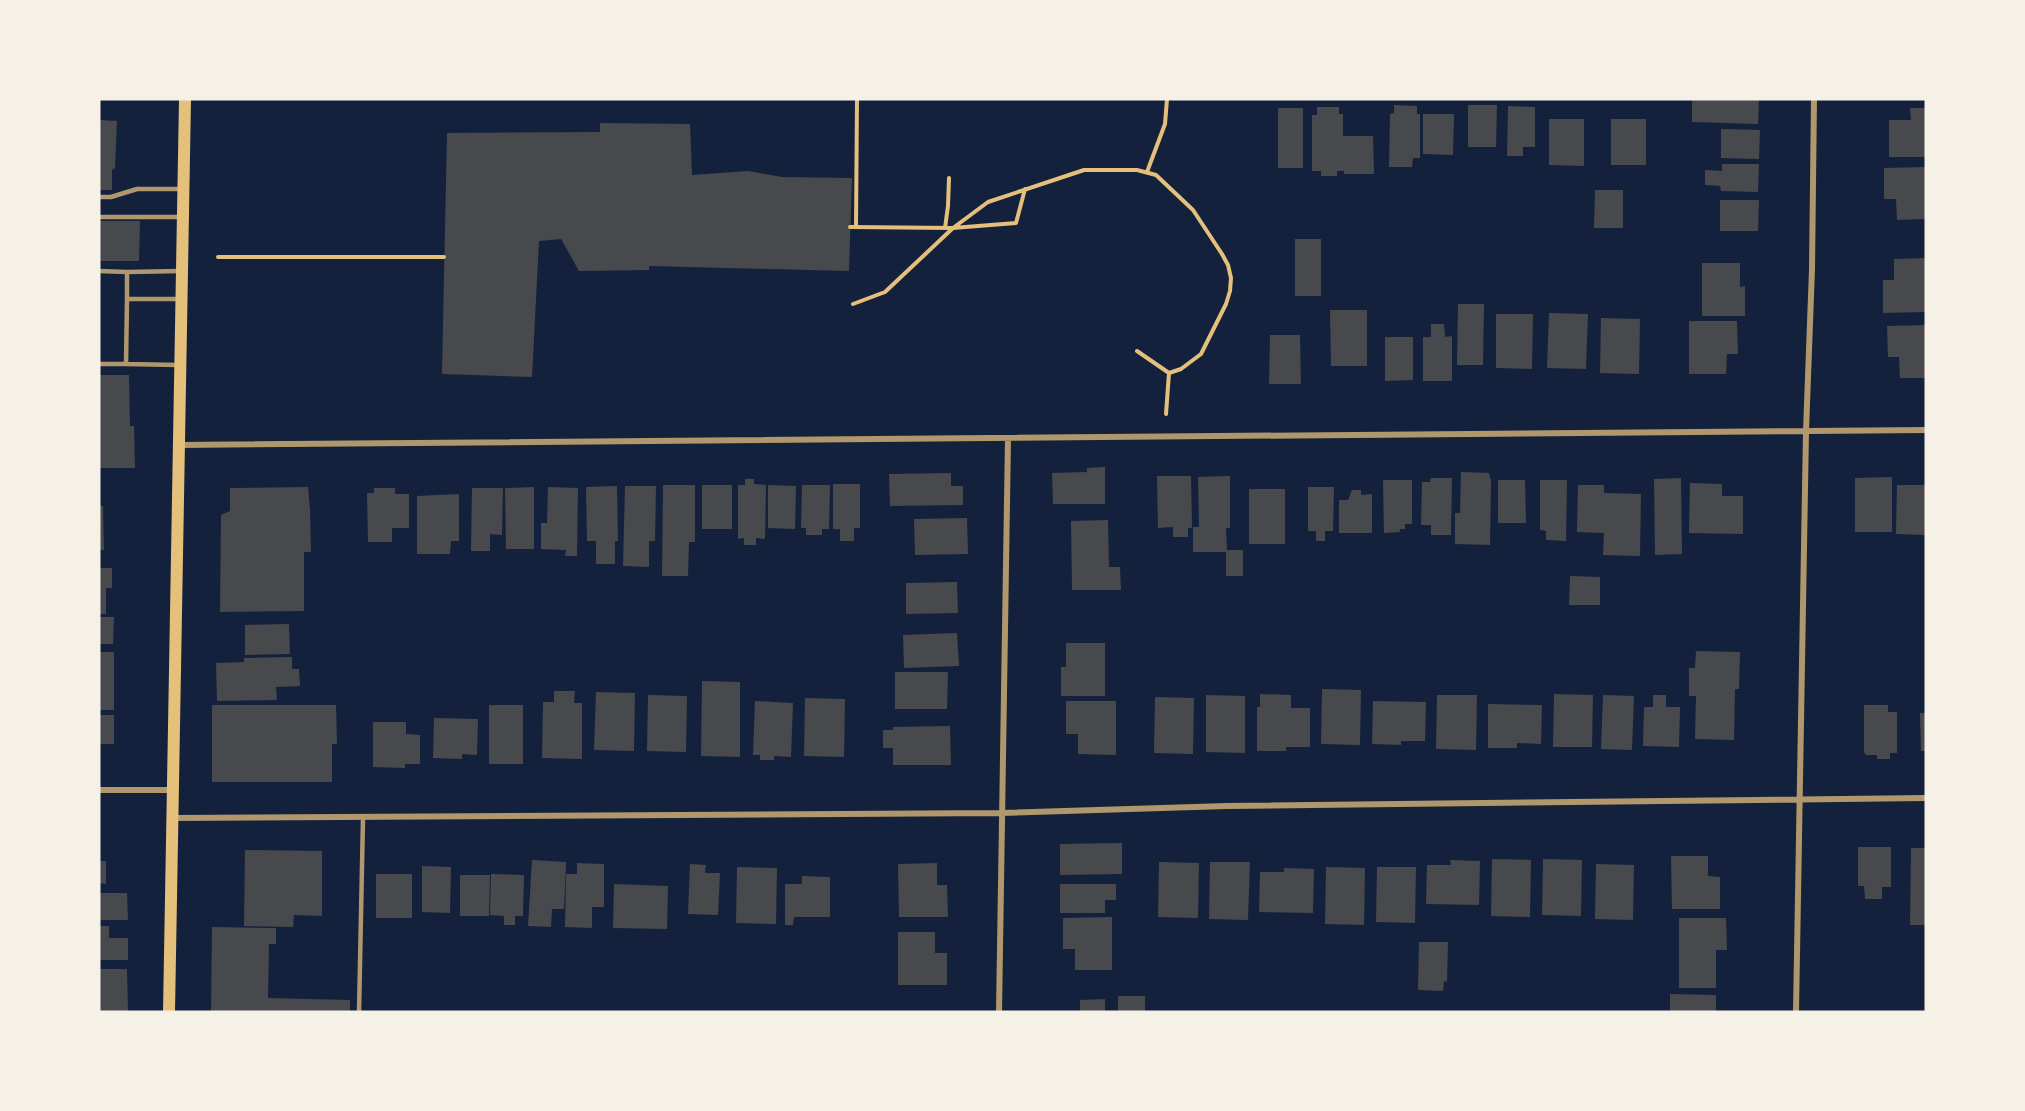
<svg xmlns="http://www.w3.org/2000/svg" width="2025" height="1111" viewBox="0 0 2025 1111" font-family="Commissioner,sans-serif">
  <rect width="100%" height="100%" fill="#14213d"/>
  <path fill="#48494c" d="M 1692,99 L 1759,99 L 1758,124 L 1692,122 Z
    M 1394,105 L 1417,106 L 1417,114 L 1420,114 L 1420,158 L 1413,158 L 1412,167 L 1389,167 L 1390,114 L 1394,113 Z
    M 1468,105 L 1497,105 L 1496,147 L 1468,147 Z
    M 1508,106 L 1535,107 L 1535,147 L 1523,147 L 1523,156 L 1507,156 Z
    M 1317,107 L 1339,107 L 1339,114 L 1343,114 L 1343,136 L 1373,136 L 1374,174 L 1344,174 L 1344,171 L 1337,171 L 1337,176 L 1321,176 L 1321,171 L 1312,171 L 1312,115 L 1317,115 Z
    M 1278,108 L 1303,108 L 1303,168 L 1278,168 Z
    M 1910,108 L 1926,108 L 1926,157 L 1889,157 L 1889,120 L 1911,120 Z
    M 1423,114 L 1454,114 L 1453,155 L 1423,154 Z
    M 1549,119 L 1584,119 L 1584,166 L 1549,165 Z
    M 1611,119 L 1646,119 L 1646,165 L 1611,165 Z
    M 99,120 L 117,121 L 115,168 L 112,170 L 112,190 L 99,190 Z
    M 600,123 L 690,124 L 692,175 L 748,171 L 782,177 L 852,178 L 849,271 L 649,266 L 649,270 L 579,271 L 561,239 L 539,241 L 532,377 L 442,374 L 447,133 L 600,132 Z
    M 1721,129 L 1760,130 L 1759,159 L 1721,158 Z
    M 1722,164 L 1759,164 L 1758,192 L 1721,191 L 1720,186 L 1705,185 L 1705,170 L 1722,171 Z
    M 1926,167 L 1926,219 L 1897,220 L 1896,199 L 1884,199 L 1884,168 Z
    M 1595,190 L 1623,190 L 1623,228 L 1594,228 Z
    M 1720,200 L 1759,200 L 1758,231 L 1720,231 Z
    M 99,221 L 140,221 L 139,261 L 99,261 Z
    M 1295,239 L 1321,239 L 1321,296 L 1295,296 Z
    M 1926,258 L 1926,312 L 1883,313 L 1883,280 L 1894,280 L 1894,259 Z
    M 1702,263 L 1740,263 L 1740,287 L 1745,286 L 1745,316 L 1702,316 Z
    M 1458,304 L 1484,304 L 1483,365 L 1457,365 Z
    M 1330,310 L 1367,310 L 1367,366 L 1331,366 Z
    M 1549,313 L 1588,314 L 1586,369 L 1547,368 Z
    M 1496,314 L 1533,314 L 1532,369 L 1496,368 Z
    M 1601,318 L 1640,319 L 1639,374 L 1600,373 Z
    M 1689,321 L 1737,321 L 1738,354 L 1727,354 L 1726,374 L 1689,374 Z
    M 1431,324 L 1444,324 L 1445,337 L 1452,336 L 1452,381 L 1423,381 L 1423,337 L 1431,337 Z
    M 1926,325 L 1926,378 L 1900,378 L 1899,357 L 1888,357 L 1887,326 Z
    M 1270,335 L 1300,335 L 1301,384 L 1269,384 Z
    M 1385,337 L 1413,337 L 1413,380 L 1385,381 Z
    M 99,375 L 129,375 L 130,426 L 134,426 L 135,468 L 99,468 Z
    M 1105,467 L 1105,504 L 1053,504 L 1052,473 L 1087,472 L 1087,468 Z
    M 1461,472 L 1489,473 L 1491,481 L 1490,545 L 1455,544 L 1455,513 L 1460,513 Z
    M 951,473 L 951,486 L 963,486 L 963,505 L 890,506 L 889,474 Z
    M 1157,476 L 1191,476 L 1192,528 L 1188,528 L 1188,537 L 1173,537 L 1173,527 L 1158,528 Z
    M 1230,476 L 1230,528 L 1226,528 L 1227,550 L 1243,550 L 1243,576 L 1226,576 L 1226,552 L 1193,552 L 1193,527 L 1199,527 L 1198,477 Z
    M 1892,477 L 1892,532 L 1855,532 L 1855,478 Z
    M 1431,478 L 1452,478 L 1451,535 L 1431,535 L 1431,525 L 1421,525 L 1422,482 L 1430,482 Z
    M 1681,478 L 1682,554 L 1655,555 L 1654,479 Z
    M 745,479 L 754,479 L 754,484 L 766,485 L 765,539 L 756,538 L 756,545 L 744,545 L 744,538 L 738,539 L 738,485 L 745,485 Z
    M 1383,480 L 1412,480 L 1412,524 L 1405,524 L 1405,529 L 1400,529 L 1400,532 L 1384,533 Z
    M 1498,480 L 1525,480 L 1526,523 L 1498,523 Z
    M 1540,480 L 1567,480 L 1566,541 L 1546,540 L 1546,531 L 1540,530 Z
    M 1690,483 L 1722,484 L 1722,496 L 1743,496 L 1743,534 L 1689,533 Z
    M 833,484 L 860,484 L 860,528 L 854,528 L 854,541 L 840,541 L 840,529 L 833,529 Z
    M 663,485 L 695,485 L 695,542 L 689,542 L 688,576 L 662,576 Z
    M 702,485 L 732,485 L 732,529 L 702,529 Z
    M 768,485 L 796,486 L 795,529 L 768,528 Z
    M 802,485 L 830,485 L 829,529 L 822,529 L 822,535 L 806,535 L 806,528 L 801,528 Z
    M 1578,485 L 1604,485 L 1604,493 L 1641,494 L 1640,556 L 1603,555 L 1604,533 L 1577,532 Z
    M 1897,485 L 1926,485 L 1926,535 L 1896,534 Z
    M 617,486 L 618,541 L 615,541 L 615,564 L 596,564 L 596,541 L 587,541 L 586,487 Z
    M 625,486 L 656,486 L 655,541 L 649,541 L 649,567 L 623,566 Z
    M 308,487 L 310,510 L 311,552 L 304,552 L 304,611 L 220,612 L 221,515 L 230,511 L 230,488 Z
    M 534,487 L 534,549 L 506,549 L 505,488 Z
    M 548,487 L 578,488 L 577,556 L 565,556 L 566,550 L 541,549 L 541,523 L 547,523 Z
    M 1308,487 L 1334,487 L 1333,531 L 1325,531 L 1325,541 L 1316,541 L 1316,531 L 1308,531 Z
    M 374,488 L 395,488 L 395,494 L 409,494 L 409,528 L 392,528 L 392,542 L 368,542 L 367,493 L 374,493 Z
    M 472,488 L 503,488 L 502,535 L 490,534 L 490,551 L 471,551 Z
    M 1249,489 L 1285,489 L 1285,544 L 1249,544 Z
    M 1352,490 L 1361,490 L 1361,495 L 1372,494 L 1372,533 L 1339,533 L 1339,500 L 1348,500 Z
    M 459,494 L 459,541 L 451,541 L 450,554 L 417,554 L 417,496 Z
    M 99,506 L 103,506 L 104,550 L 99,550 Z
    M 967,518 L 968,554 L 915,555 L 914,519 Z
    M 1108,520 L 1109,567 L 1120,567 L 1121,590 L 1072,590 L 1071,521 Z
    M 99,568 L 112,568 L 112,588 L 106,588 L 106,614 L 99,614 Z
    M 1570,576 L 1600,577 L 1600,605 L 1569,605 Z
    M 957,582 L 958,613 L 906,614 L 906,583 Z
    M 99,617 L 114,617 L 113,644 L 99,644 Z
    M 289,624 L 290,654 L 245,655 L 245,625 Z
    M 957,633 L 959,666 L 904,668 L 903,635 Z
    M 1066,643 L 1105,643 L 1105,696 L 1061,696 L 1061,667 L 1066,667 Z
    M 1696,651 L 1740,652 L 1739,689 L 1735,689 L 1734,740 L 1695,739 L 1696,696 L 1689,696 L 1689,668 L 1695,668 Z
    M 99,652 L 114,652 L 114,710 L 99,710 Z
    M 292,657 L 292,669 L 299,669 L 300,686 L 276,687 L 277,700 L 217,701 L 216,663 L 244,662 L 244,658 Z
    M 895,672 L 948,672 L 947,709 L 895,709 Z
    M 702,681 L 740,682 L 740,757 L 701,756 Z
    M 1322,689 L 1361,690 L 1360,745 L 1321,744 Z
    M 554,691 L 575,691 L 574,703 L 582,703 L 582,759 L 542,758 L 543,702 L 554,702 Z
    M 596,692 L 635,693 L 634,751 L 594,750 Z
    M 1260,694 L 1291,695 L 1291,708 L 1310,708 L 1310,747 L 1286,747 L 1286,751 L 1257,751 L 1257,707 L 1260,707 Z
    M 1554,694 L 1593,695 L 1592,747 L 1553,747 Z
    M 648,695 L 687,696 L 686,752 L 647,751 Z
    M 1206,695 L 1245,696 L 1245,753 L 1206,752 Z
    M 1437,695 L 1477,695 L 1476,750 L 1436,749 Z
    M 1603,695 L 1634,696 L 1632,750 L 1601,749 Z
    M 1653,695 L 1666,695 L 1666,707 L 1680,707 L 1679,747 L 1643,746 L 1644,707 L 1653,707 Z
    M 1155,697 L 1194,698 L 1193,754 L 1154,753 Z
    M 805,698 L 845,699 L 844,757 L 804,756 Z
    M 755,701 L 793,703 L 791,757 L 774,756 L 774,760 L 760,760 L 760,755 L 753,755 Z
    M 1066,701 L 1116,701 L 1116,755 L 1078,754 L 1078,734 L 1066,734 Z
    M 1373,701 L 1426,702 L 1425,741 L 1401,741 L 1401,745 L 1372,744 Z
    M 1488,704 L 1542,705 L 1541,744 L 1517,743 L 1517,748 L 1488,748 Z
    M 212,705 L 336,705 L 337,744 L 332,744 L 332,782 L 212,782 Z
    M 489,705 L 523,705 L 523,764 L 489,764 Z
    M 1864,705 L 1888,705 L 1888,712 L 1897,712 L 1897,753 L 1890,753 L 1890,759 L 1877,759 L 1877,755 L 1866,755 L 1864,752 Z
    M 1920,713 L 1926,713 L 1926,751 L 1921,751 Z
    M 99,715 L 114,715 L 114,744 L 99,744 Z
    M 434,718 L 478,719 L 477,755 L 462,754 L 462,759 L 433,758 Z
    M 373,722 L 406,722 L 406,734 L 420,735 L 420,764 L 405,764 L 405,768 L 373,767 Z
    M 950,726 L 951,765 L 893,765 L 893,748 L 883,748 L 883,730 L 893,730 L 893,727 Z
    M 1122,843 L 1122,874 L 1060,875 L 1060,844 Z
    M 1858,847 L 1891,847 L 1891,887 L 1882,887 L 1882,899 L 1865,899 L 1864,886 L 1858,886 Z
    M 1911,848 L 1926,848 L 1926,925 L 1910,925 Z
    M 245,850 L 322,851 L 322,916 L 294,915 L 293,927 L 244,926 Z
    M 1671,856 L 1708,856 L 1708,876 L 1720,877 L 1720,909 L 1672,909 Z
    M 1492,859 L 1531,860 L 1530,917 L 1491,916 Z
    M 1543,859 L 1582,860 L 1581,916 L 1542,915 Z
    M 532,860 L 566,862 L 564,909 L 552,909 L 551,927 L 528,926 Z
    M 1450,860 L 1480,861 L 1479,905 L 1426,904 L 1427,865 L 1451,865 Z
    M 99,861 L 106,861 L 106,884 L 99,883 Z
    M 1159,862 L 1199,863 L 1198,918 L 1158,917 Z
    M 1210,862 L 1250,862 L 1248,920 L 1209,919 Z
    M 577,863 L 604,864 L 604,907 L 592,907 L 592,928 L 565,927 L 566,874 L 577,874 Z
    M 937,863 L 937,885 L 947,885 L 948,917 L 899,917 L 898,864 Z
    M 690,864 L 706,865 L 705,873 L 720,873 L 718,915 L 688,914 Z
    M 1596,864 L 1634,865 L 1633,920 L 1595,919 Z
    M 422,866 L 451,867 L 450,913 L 422,912 Z
    M 737,867 L 777,868 L 776,924 L 736,923 Z
    M 1326,867 L 1365,868 L 1364,925 L 1325,924 Z
    M 1377,867 L 1416,867 L 1415,923 L 1376,922 Z
    M 1284,868 L 1314,869 L 1313,913 L 1259,912 L 1260,872 L 1284,872 Z
    M 376,874 L 412,874 L 412,918 L 376,918 Z
    M 491,874 L 524,875 L 523,916 L 515,916 L 515,925 L 504,925 L 504,916 L 490,915 Z
    M 460,875 L 490,875 L 489,916 L 460,916 Z
    M 802,876 L 830,877 L 830,917 L 794,917 L 793,925 L 785,925 L 785,884 L 802,884 Z
    M 614,884 L 668,886 L 667,929 L 613,928 Z
    M 1060,884 L 1116,884 L 1116,900 L 1105,900 L 1105,913 L 1060,913 Z
    M 99,893 L 127,893 L 128,920 L 99,920 Z
    M 1112,917 L 1112,970 L 1075,970 L 1075,949 L 1063,949 L 1063,918 Z
    M 1679,918 L 1726,918 L 1727,950 L 1716,950 L 1716,988 L 1679,988 Z
    M 99,926 L 109,926 L 109,938 L 128,938 L 128,960 L 99,960 Z
    M 212,927 L 276,928 L 276,944 L 269,944 L 268,998 L 350,1000 L 350,1012 L 211,1012 Z
    M 898,932 L 935,932 L 935,953 L 947,953 L 947,985 L 898,985 Z
    M 1419,942 L 1448,942 L 1447,982 L 1444,981 L 1443,991 L 1418,990 Z
    M 99,969 L 127,969 L 128,1012 L 99,1012 Z
    M 1670,994 L 1716,995 L 1716,1012 L 1670,1012 Z
    M 1118,996 L 1145,996 L 1145,1012 L 1118,1012 Z
    M 1105,999 L 1105,1012 L 1080,1012 L 1080,1000 Z"/>
  <g fill="none" stroke-linecap="round" stroke-linejoin="round">
    <path stroke="#e5c07b" stroke-width="4" d="M 1147,172 L 1165,124 L 1167,99
      M 850,227 L 953,228 L 1016,223 L 1025,189
      M 856,227 L 857,99
      M 945,228 L 948,206 L 949,178
      M 218,257 L 444,257
      M 853,304 L 885,292 L 953,228 L 988,202 L 1084,170 L 1137,170 L 1156,175 L 1193,210 L 1222,254 L 1228,265 L 1231,278 L 1230,291 L 1226,304 L 1201,354 L 1181,369 L 1169,373 L 1166,414
      M 1137,351 L 1169,373"/>
    <path stroke="#b1986c" stroke-width="4.5" d="M 99,197 L 111,197 L 137,189 L 182,189
      M 99,217 L 180,217
      M 99,271 L 127,272
      M 127,299 L 127,272 L 181,271
      M 99,364 L 126,364
      M 178,365 L 126,364 L 127,299 L 181,299
      M 359,1012 L 363,818"/>
    <path stroke="#b1986c" stroke-width="6" d="M 180,445 L 1926,430
      M 99,790 L 173,790
      M 173,818 L 1001,813 L 1227,806 L 1926,798
      M 999,1012 L 1008,438
      M 1796,1012 L 1806,431 L 1812,269 L 1814,99"/>
    <path stroke="#e5c07b" stroke-width="12" d="M 169,1012 L 185,99"/>
  </g>
  <rect width="2025" height="1111" fill="none" stroke="#f6f1e7" stroke-width="201"/>
</svg>
